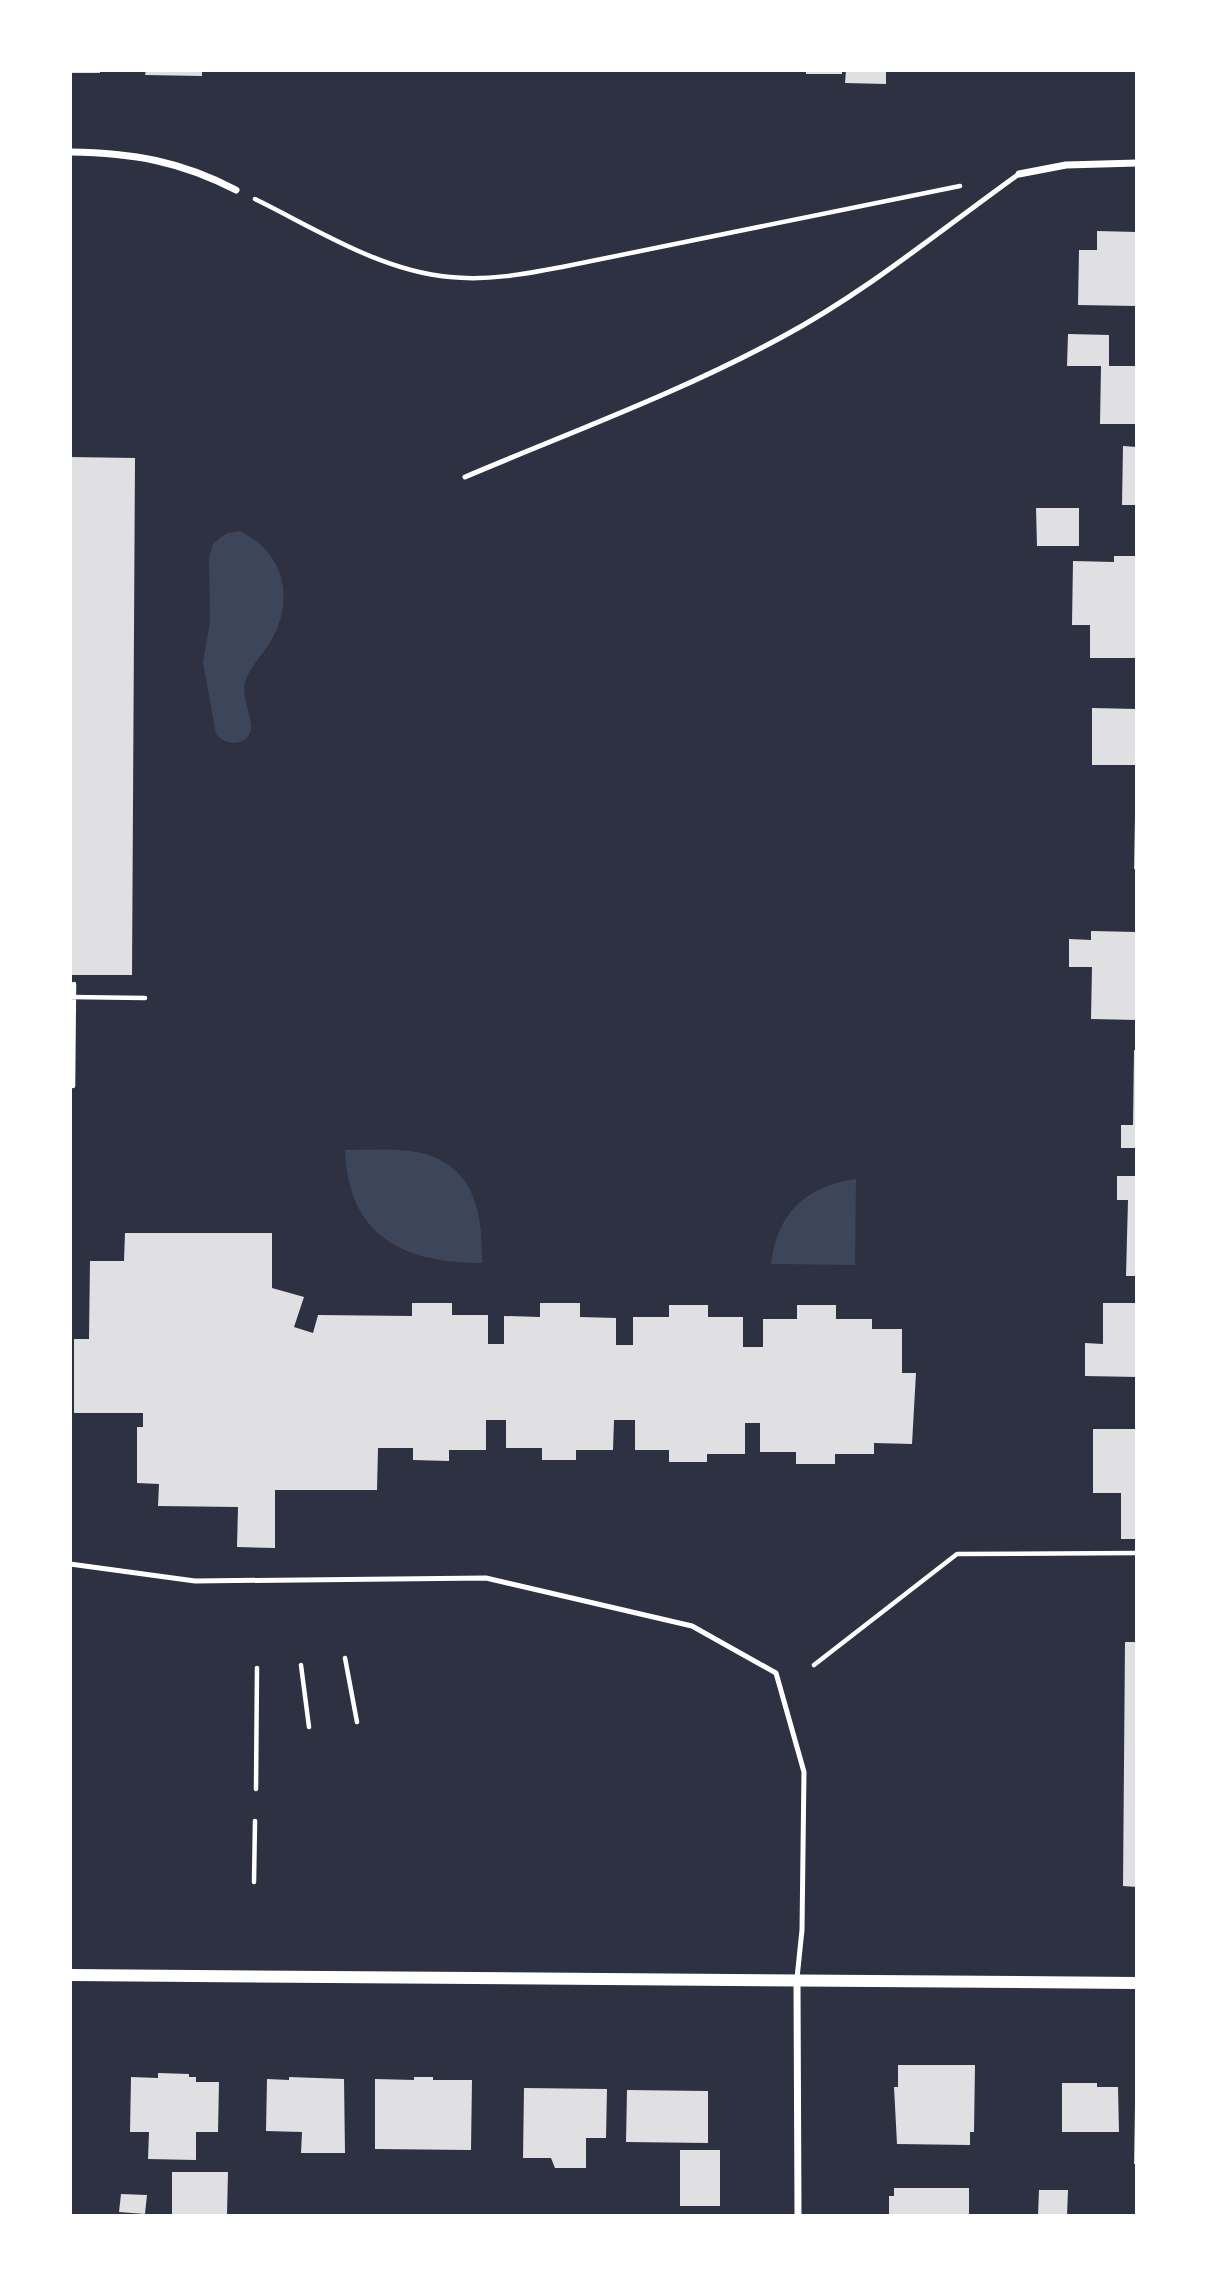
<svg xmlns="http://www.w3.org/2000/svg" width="1207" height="2286" viewBox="0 0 1207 2286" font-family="Lato,sans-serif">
  <rect width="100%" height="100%" fill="#2d3142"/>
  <path fill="#3c4559" d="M 240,531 C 285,553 295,599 271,641 C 263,654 250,667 245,682 C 240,699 257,723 249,735 C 241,747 224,744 216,734 L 203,662 L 210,623 L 209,557 L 213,544 L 221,537 L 228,533 Z
    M 345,1150 C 369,1150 394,1148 417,1152 C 475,1164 483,1213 482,1263 C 403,1263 348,1236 345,1150 Z
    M 856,1179 L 855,1265 L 771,1264 C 777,1213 806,1186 856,1179 Z"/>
  <path fill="#e0e0e3" d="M 70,70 L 100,70 L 100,73 L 70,73 Z
    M 146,70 L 202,70 L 202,76 L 145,75 Z
    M 806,70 L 842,70 L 842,74 L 806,74 Z
    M 846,70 L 886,70 L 886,84 L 845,83 Z
    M 1097,231 L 1137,232 L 1137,306 L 1078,305 L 1079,250 L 1097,250 Z
    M 1068,334 L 1109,335 L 1109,366 L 1137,366 L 1137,424 L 1100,424 L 1101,366 L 1067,366 Z
    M 1123,446 L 1137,447 L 1137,505 L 1122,505 Z
    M 70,457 L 135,458 L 132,975 L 70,975 Z
    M 1036,508 L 1079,508 L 1079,546 L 1037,546 Z
    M 1114,556 L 1137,556 L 1137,658 L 1090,658 L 1090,625 L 1072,625 L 1073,561 L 1114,562 Z
    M 1092,708 L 1137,709 L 1137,765 L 1092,765 Z
    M 1135,816 L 1137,816 L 1137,869 L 1134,869 Z
    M 1091,931 L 1137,932 L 1137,1020 L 1091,1019 L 1092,967 L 1069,967 L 1069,939 L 1091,940 Z
    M 1134,1050 L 1137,1050 L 1137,1148 L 1121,1148 L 1121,1125 L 1133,1125 Z
    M 1117,1176 L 1137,1176 L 1137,1276 L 1126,1276 L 1128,1200 L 1117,1200 Z
    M 125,1233 L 272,1233 L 272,1288 L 304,1297 L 294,1327 L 313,1333 L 318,1315 L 412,1316 L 412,1303 L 452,1303 L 452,1315 L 488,1315 L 488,1344 L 504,1344 L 504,1316 L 540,1317 L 540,1303 L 580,1303 L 580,1317 L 616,1318 L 616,1345 L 633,1345 L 633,1317 L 669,1317 L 669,1305 L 708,1305 L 708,1317 L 743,1317 L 743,1347 L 763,1347 L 763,1319 L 797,1319 L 797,1305 L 836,1305 L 836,1319 L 872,1319 L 872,1329 L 902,1329 L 902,1373 L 916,1373 L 912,1444 L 874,1443 L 874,1454 L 835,1454 L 835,1464 L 796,1464 L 796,1452 L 760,1452 L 760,1423 L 745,1423 L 745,1454 L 707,1454 L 707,1462 L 669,1462 L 669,1450 L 635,1450 L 635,1420 L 614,1420 L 613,1450 L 576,1450 L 576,1460 L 542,1460 L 542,1448 L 506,1448 L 506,1420 L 486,1420 L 486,1450 L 449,1450 L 449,1461 L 413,1460 L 413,1448 L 378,1448 L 377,1490 L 275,1490 L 275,1548 L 237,1547 L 238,1507 L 158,1506 L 159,1484 L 137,1483 L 137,1427 L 143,1427 L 143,1413 L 74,1413 L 74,1339 L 89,1339 L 90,1261 L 124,1261 Z
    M 1103,1303 L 1137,1303 L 1137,1377 L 1085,1376 L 1085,1343 L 1103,1344 Z
    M 1093,1429 L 1137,1429 L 1137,1539 L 1121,1539 L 1121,1493 L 1093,1493 Z
    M 1125,1642 L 1137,1642 L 1137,1887 L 1123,1886 Z
    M 898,2065 L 975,2065 L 974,2132 L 970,2132 L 970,2145 L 897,2144 L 894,2087 L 898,2087 Z
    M 158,2073 L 189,2074 L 189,2077 L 196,2077 L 196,2082 L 219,2082 L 218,2132 L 196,2132 L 196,2160 L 148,2159 L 149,2132 L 130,2132 L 131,2077 L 158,2078 Z
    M 289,2077 L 344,2079 L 345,2153 L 301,2153 L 302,2132 L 266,2131 L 267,2079 L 289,2080 Z
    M 414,2077 L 433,2077 L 433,2080 L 472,2080 L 471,2150 L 375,2149 L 375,2079 L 414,2080 Z
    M 1062,2083 L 1097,2083 L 1097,2087 L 1118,2087 L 1119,2132 L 1062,2132 Z
    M 524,2088 L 607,2089 L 606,2138 L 586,2138 L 586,2168 L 555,2168 L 551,2158 L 523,2158 Z
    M 627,2090 L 708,2091 L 708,2143 L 626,2142 Z
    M 1135,2104 L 1137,2104 L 1137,2164 L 1134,2164 Z
    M 680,2150 L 720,2150 L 720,2206 L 680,2206 Z
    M 172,2172 L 228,2172 L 227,2214 L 172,2214 Z
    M 894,2188 L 969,2188 L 969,2216 L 889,2216 L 889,2196 L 894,2196 Z
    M 1039,2190 L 1068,2190 L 1067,2216 L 1038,2216 Z
    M 121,2194 L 147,2195 L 145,2214 L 119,2212 Z"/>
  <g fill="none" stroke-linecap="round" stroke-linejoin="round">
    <path stroke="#fff" stroke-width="4.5" d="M 255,199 C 316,229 381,271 450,277 C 488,281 525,274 562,267 L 960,186
      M 70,997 L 145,998
      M 73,1086 L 74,984
      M 345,1658 L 357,1722
      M 301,1665 L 309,1727
      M 814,1665 L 957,1554 L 1137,1553
      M 256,1789 L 257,1668
      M 254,1882 L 255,1821"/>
    <path stroke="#fff" stroke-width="5" d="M 465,477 C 571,432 681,392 782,337 C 866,292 942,229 1019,174
      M 70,1564 L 195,1581 L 486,1578 L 692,1626 L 776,1673 L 804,1772 L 802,1930 L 797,1978"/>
    <path stroke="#fff" stroke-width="7" d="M 70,152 C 133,153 180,161 236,190
      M 1019,174 L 1066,165 L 1137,163
      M 797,1981 L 798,2216"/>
    <path stroke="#fff" stroke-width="12" d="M 70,1975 L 1137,1983"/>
  </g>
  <rect width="1207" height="2286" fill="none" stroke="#ffffff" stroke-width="144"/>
</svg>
